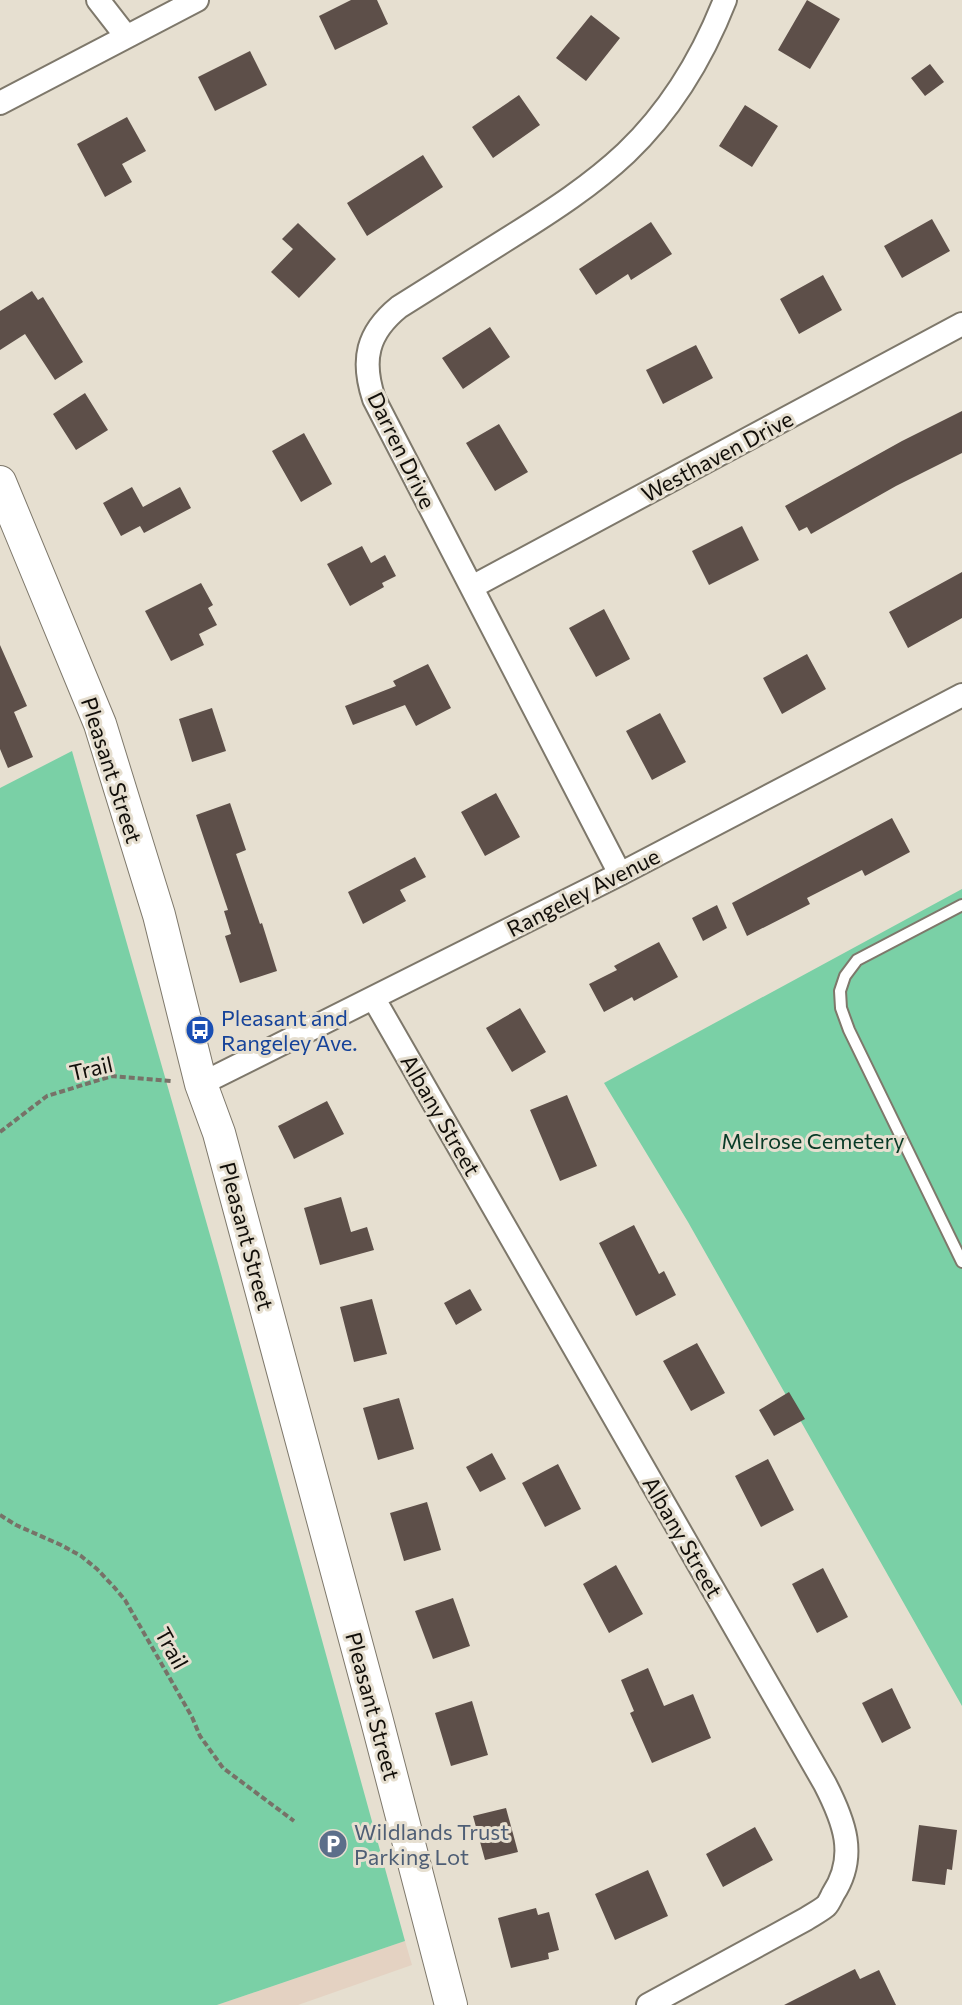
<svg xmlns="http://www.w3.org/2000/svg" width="962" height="2005" viewBox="0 0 962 2005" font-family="Commissioner,sans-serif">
  <rect width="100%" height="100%" fill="#e6dfd0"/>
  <path fill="#e4d2c2" d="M 405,1941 L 412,1965 L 298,2005 L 217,2005 Z"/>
  <path fill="#7ad0a6" d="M 72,751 L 218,1263 L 405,1941 L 217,2005 L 0,2005 L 0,788 Z
    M 962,889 L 962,1706 L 688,1222 L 604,1083 Z"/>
  <path fill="#5d4f49" d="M 351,0 L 377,0 L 388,24 L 335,50 L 319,16 Z
    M 807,0 L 840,19 L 810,69 L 778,50 Z
    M 591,15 L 620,38 L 586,81 L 556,58 Z
    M 250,51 L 267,85 L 215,111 L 198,77 Z
    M 930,64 L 944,82 L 925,96 L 911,78 Z
    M 519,95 L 540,125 L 493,158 L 472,127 Z
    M 745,105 L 778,126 L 752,167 L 719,146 Z
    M 127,117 L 146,151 L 122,164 L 132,182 L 105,197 L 77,144 Z
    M 423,155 L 443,187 L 367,236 L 347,203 Z
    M 932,219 L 950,251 L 902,278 L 884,246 Z
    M 651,222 L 672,254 L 631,280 L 628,274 L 596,295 L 579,269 Z
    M 298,223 L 336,259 L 299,298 L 271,272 L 293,249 L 282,239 Z
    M 823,275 L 842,310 L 799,334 L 780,299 Z
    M 32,291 L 38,300 L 43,297 L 83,362 L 55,380 L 25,334 L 0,350 L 0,311 Z
    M 490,327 L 510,357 L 463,389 L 442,358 Z
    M 696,345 L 713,378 L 663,404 L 646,370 Z
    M 85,393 L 108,430 L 76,450 L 53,414 Z
    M 962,411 L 962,453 L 896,486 L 811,534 L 807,527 L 799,531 L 785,506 L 902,441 Z
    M 499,424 L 528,472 L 495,491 L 466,443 Z
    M 304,433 L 332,484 L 301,502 L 272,451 Z
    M 132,487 L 143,507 L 180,487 L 191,508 L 144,533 L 140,526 L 121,536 L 103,503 Z
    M 742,526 L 759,560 L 709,585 L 692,551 Z
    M 362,546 L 371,563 L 385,555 L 396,576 L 382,583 L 384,587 L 350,606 L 327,564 Z
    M 962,572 L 962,618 L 908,648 L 889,612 Z
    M 201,583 L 213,605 L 208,608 L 217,625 L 199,634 L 204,645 L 171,661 L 145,611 Z
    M 604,609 L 630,659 L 596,677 L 569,628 Z
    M 0,645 L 27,706 L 14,712 L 33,757 L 8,768 L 0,749 Z
    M 807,654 L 826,689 L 782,714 L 763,678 Z
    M 428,664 L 451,708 L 416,726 L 405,705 L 353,725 L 345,706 L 396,686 L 393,681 Z
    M 212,708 L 226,751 L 192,762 L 179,719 Z
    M 660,713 L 686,762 L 652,780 L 626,731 Z
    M 496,793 L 520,837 L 485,856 L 461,812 Z
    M 230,803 L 246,850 L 236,854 L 260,924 L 262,923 L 277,971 L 240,983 L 225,936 L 231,934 L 224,911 L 228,910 L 196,815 Z
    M 892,818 L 910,852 L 865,876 L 862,870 L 807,898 L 810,904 L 747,936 L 732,903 Z
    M 415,857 L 426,877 L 400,890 L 406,901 L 363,924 L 348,892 Z
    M 717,905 L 727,928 L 703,941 L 692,918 Z
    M 659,942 L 678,977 L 634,1001 L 632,997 L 604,1012 L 589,984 L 617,970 L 614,966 Z
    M 520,1008 L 546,1052 L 512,1072 L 486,1028 Z
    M 567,1095 L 597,1166 L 560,1181 L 530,1110 Z
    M 327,1101 L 344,1134 L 294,1159 L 278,1126 Z
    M 341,1197 L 351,1232 L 367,1227 L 374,1250 L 320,1265 L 304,1208 Z
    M 634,1225 L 659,1274 L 664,1271 L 676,1295 L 636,1316 L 599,1243 Z
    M 470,1289 L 482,1310 L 456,1325 L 444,1303 Z
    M 372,1299 L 387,1354 L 354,1362 L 340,1307 Z
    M 697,1343 L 725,1393 L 691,1411 L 663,1361 Z
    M 789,1392 L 805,1419 L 774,1436 L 759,1410 Z
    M 399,1398 L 414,1449 L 378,1460 L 363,1408 Z
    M 492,1453 L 506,1479 L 480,1492 L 466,1467 Z
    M 768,1459 L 794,1510 L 761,1527 L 735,1476 Z
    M 558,1464 L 581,1509 L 545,1527 L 522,1483 Z
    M 427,1502 L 441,1550 L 404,1561 L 390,1513 Z
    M 616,1565 L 643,1614 L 609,1633 L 583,1584 Z
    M 823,1568 L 848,1617 L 817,1633 L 792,1584 Z
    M 453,1598 L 470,1646 L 433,1659 L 415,1611 Z
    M 648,1668 L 664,1706 L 693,1694 L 711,1738 L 652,1763 L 630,1713 L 634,1711 L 621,1680 Z
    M 892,1688 L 911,1728 L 882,1743 L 862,1703 Z
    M 472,1701 L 488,1755 L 451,1766 L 435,1713 Z
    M 506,1808 L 518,1852 L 485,1860 L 473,1816 Z
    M 919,1825 L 957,1830 L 952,1870 L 947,1869 L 945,1885 L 912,1881 Z
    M 755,1827 L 773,1860 L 723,1887 L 706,1854 Z
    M 648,1870 L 668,1916 L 615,1940 L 595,1894 Z
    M 536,1908 L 538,1915 L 549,1912 L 559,1950 L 548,1953 L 549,1959 L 511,1968 L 498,1918 Z
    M 855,1969 L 860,1979 L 879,1970 L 896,2005 L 784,2005 Z"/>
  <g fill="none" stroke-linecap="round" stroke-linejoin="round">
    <g stroke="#7e786b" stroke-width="14">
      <path id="service" d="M 962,905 L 857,960 L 845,976 L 840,991 L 841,1008 L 849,1030 L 962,1262"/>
    </g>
    <g stroke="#7e786b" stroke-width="26">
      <path id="minor" d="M 98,0 L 126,36
        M 0,103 L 197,0
        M 472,587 L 962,324
        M 620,874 L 374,399 C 361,360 367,333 399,307 C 437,283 474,260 512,236 C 552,211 592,185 626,153 C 670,111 703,56 725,0
        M 374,999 L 825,1784 C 844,1821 858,1856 833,1894 C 831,1898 829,1903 826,1906 C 820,1911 812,1915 806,1919 L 648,2005
        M 201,1084 L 620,874 L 962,695"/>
    </g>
    <g stroke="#7e786b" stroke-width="34">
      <path id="secondary" d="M 0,482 L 100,724 L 159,915 L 201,1084 L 219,1133 L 376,1717 L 451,2005"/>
    </g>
    <path stroke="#777268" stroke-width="4" stroke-dasharray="6 3" stroke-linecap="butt" d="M 0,1132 L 47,1096 L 112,1076 L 171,1081
      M 0,1515 L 16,1525 L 61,1545 L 81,1556 L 97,1569 L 114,1587 L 125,1600 L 192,1717 L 200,1736 L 223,1768 L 294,1821"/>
    <use href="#service" stroke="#fff" stroke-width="10"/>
    <use href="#minor" stroke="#fff" stroke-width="22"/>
    <use href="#secondary" stroke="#fff" stroke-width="32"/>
  </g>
  <defs>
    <g id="bus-disc" transform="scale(1.5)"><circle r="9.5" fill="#1a4fb4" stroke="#e6dfd0"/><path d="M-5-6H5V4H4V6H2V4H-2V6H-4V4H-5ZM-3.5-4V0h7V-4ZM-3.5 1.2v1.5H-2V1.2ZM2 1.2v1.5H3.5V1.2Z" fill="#fff"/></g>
    <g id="parking-disc" transform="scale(1.5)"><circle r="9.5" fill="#5c6f8a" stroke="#e6dfd0"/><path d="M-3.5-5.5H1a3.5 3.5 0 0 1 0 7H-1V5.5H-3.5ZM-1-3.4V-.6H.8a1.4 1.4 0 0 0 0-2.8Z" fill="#fff"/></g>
  </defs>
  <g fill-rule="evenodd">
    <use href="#bus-disc" x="200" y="1030"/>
    <use href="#parking-disc" x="333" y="1844"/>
  </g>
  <g text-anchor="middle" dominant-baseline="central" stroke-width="6" stroke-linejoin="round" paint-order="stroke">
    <g font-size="22" fill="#110e09" stroke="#e6dfd0">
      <text transform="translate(402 450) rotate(64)">Darren Drive</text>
      <text transform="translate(717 456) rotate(-28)">Westhaven Drive</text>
      <text transform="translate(112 770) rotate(72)">Pleasant Street</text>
      <text transform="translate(583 892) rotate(-27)">Rangeley Avenue</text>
      <text transform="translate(91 1068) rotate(-13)">Trail</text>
      <text transform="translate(441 1115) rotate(60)">Albany Street</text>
      <text transform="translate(247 1236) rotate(75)">Pleasant Street</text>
      <text transform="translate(683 1537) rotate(60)">Albany Street</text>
      <text transform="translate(172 1648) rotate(61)">Trail</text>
      <text transform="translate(373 1706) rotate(75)">Pleasant Street</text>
    </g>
    <g font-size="22" fill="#164399" stroke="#e6dfd0" text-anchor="start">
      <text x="221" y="1017">Pleasant and<tspan x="221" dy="25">Rangeley Ave.</tspan></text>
    </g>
    <g font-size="22" fill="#093b27" stroke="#e6dfd0">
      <text x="813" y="1140">Melrose Cemetery</text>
    </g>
    <g font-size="22" fill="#4e5e75" stroke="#e6dfd0" text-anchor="start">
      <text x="354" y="1831">Wildlands Trust<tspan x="354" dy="25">Parking Lot</tspan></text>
    </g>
  </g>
</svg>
